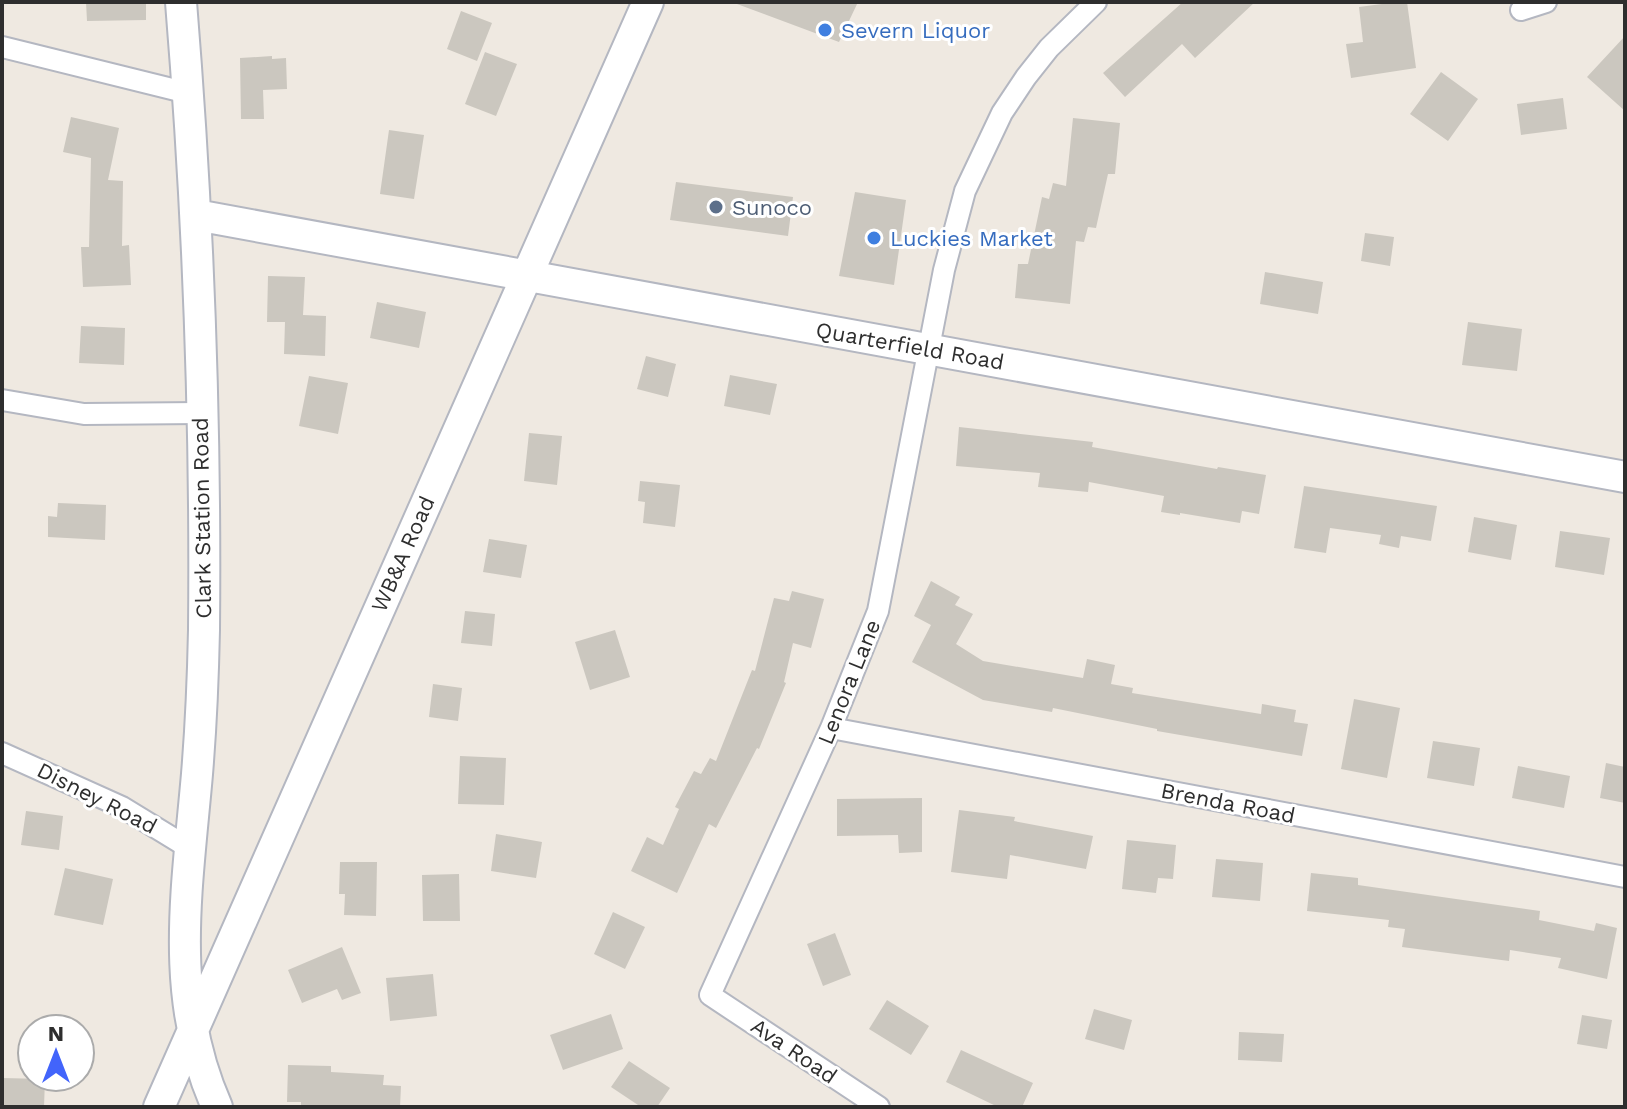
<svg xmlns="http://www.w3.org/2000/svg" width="1627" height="1109" viewBox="0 0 1627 1109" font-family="'Work Sans',sans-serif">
  <rect width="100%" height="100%" fill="#efe9e1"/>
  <path fill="#cbc7bf" d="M 86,2 L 146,2 L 146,20 L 87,21 Z
    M 737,2 L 858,2 L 839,42 L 737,4 Z
    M 1183,2 L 1255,2 L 1195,58 L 1182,44 L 1125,97 L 1103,73 Z
    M 1397,2 L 1407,2 L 1416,68 L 1351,78 L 1346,44 L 1363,42 L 1359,7 Z
    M 461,11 L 492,23 L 477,61 L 447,49 Z
    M 1625,36 L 1625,111 L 1587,77 Z
    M 485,52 L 517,64 L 496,116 L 465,104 Z
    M 272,56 L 272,59 L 286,58 L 287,89 L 263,90 L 264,119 L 241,119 L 240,58 Z
    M 1441,72 L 1478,99 L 1448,141 L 1410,114 Z
    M 1563,98 L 1567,129 L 1521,135 L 1517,104 Z
    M 71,117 L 119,128 L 108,180 L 123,181 L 122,246 L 129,245 L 131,285 L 83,287 L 81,247 L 89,247 L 91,158 L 63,152 Z
    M 1073,118 L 1120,123 L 1115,174 L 1108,174 L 1096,228 L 1088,227 L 1084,242 L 1076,241 L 1070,304 L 1015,298 L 1018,264 L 1028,264 L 1042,197 L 1049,199 L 1053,183 L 1066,186 Z
    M 389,130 L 424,135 L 414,199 L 380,194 Z
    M 676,182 L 793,197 L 788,236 L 670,220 Z
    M 855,192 L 906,200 L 894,285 L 839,276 Z
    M 1365,233 L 1394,237 L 1390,266 L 1361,261 Z
    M 1265,272 L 1323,282 L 1318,314 L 1260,304 Z
    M 268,276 L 305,277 L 303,315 L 326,316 L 325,356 L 284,354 L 285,322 L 267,322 Z
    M 377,302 L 426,312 L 419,348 L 370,338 Z
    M 1468,322 L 1522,329 L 1517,371 L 1462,365 Z
    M 81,326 L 125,328 L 124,365 L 79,363 Z
    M 646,356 L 676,364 L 668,397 L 637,389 Z
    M 730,375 L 777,384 L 770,415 L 724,406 Z
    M 309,376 L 348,383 L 338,434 L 299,426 Z
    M 959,427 L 1093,442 L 1092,447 L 1217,469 L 1218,467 L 1266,475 L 1259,514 L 1242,511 L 1240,523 L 1180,513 L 1180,515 L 1161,512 L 1164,496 L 1089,482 L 1088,492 L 1038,487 L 1040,473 L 956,466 Z
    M 529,433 L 562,436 L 557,485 L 524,481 Z
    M 640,481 L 680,485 L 675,527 L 643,523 L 645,502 L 638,501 Z
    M 1304,486 L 1437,506 L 1431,541 L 1401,536 L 1399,548 L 1379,544 L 1381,535 L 1330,528 L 1326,553 L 1294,548 Z
    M 58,503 L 106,505 L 105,540 L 48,537 L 48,516 L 57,517 Z
    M 1474,517 L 1517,525 L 1511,560 L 1468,552 Z
    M 1560,531 L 1610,538 L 1604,575 L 1555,567 Z
    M 489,539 L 527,545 L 521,578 L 483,572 Z
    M 931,581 L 960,597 L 955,605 L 973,614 L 956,644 L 983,661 L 1083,678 L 1087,659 L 1115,665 L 1111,684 L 1133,688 L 1132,693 L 1261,714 L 1262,704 L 1296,710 L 1294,722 L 1308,724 L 1302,756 L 1157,731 L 1157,729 L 1053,708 L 1052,712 L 983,700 L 912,662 L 931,625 L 914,616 Z
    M 792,591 L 824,599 L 811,648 L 793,643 L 784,682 L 786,683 L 759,749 L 757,748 L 716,828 L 709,824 L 677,893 L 631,871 L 647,837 L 663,845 L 679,809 L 675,807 L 694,771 L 701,774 L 710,758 L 716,761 L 752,670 L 755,671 L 774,598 L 789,601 Z
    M 465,611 L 495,614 L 492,646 L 461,643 Z
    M 615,630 L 630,677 L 590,690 L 575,642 Z
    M 433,684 L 462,688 L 458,721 L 429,717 Z
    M 1354,699 L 1400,708 L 1387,778 L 1341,769 Z
    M 1433,741 L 1480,748 L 1474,786 L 1427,778 Z
    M 460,756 L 506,758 L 504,805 L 458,804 Z
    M 1606,763 L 1625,767 L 1625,803 L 1600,798 Z
    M 1518,766 L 1570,776 L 1564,808 L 1512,798 Z
    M 922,798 L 922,852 L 899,853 L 898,835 L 837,836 L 837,799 Z
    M 959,810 L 1015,817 L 1014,821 L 1093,836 L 1086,869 L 1010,855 L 1007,879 L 951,872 Z
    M 26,811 L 63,816 L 59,850 L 21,845 Z
    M 496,834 L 542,842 L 536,878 L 491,871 Z
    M 1127,840 L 1176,845 L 1173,879 L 1158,878 L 1156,893 L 1122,889 Z
    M 1216,859 L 1263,863 L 1260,901 L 1212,897 Z
    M 340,862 L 377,862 L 376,916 L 344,915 L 345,894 L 339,894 Z
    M 65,868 L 113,879 L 103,925 L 54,915 Z
    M 1311,873 L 1358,878 L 1358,885 L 1540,911 L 1539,920 L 1594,931 L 1596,923 L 1617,928 L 1607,979 L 1558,968 L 1561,958 L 1510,950 L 1509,961 L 1402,947 L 1405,929 L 1388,927 L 1389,920 L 1307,911 Z
    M 459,874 L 460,921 L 423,921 L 422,875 Z
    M 613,912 L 645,927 L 625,969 L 594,954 Z
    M 835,933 L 851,975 L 823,986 L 807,944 Z
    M 342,947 L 361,993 L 342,1000 L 337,989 L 302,1003 L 288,970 Z
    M 433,974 L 437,1016 L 390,1021 L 386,978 Z
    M 887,1000 L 929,1026 L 911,1055 L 869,1029 Z
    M 1094,1009 L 1132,1020 L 1124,1050 L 1085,1039 Z
    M 611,1014 L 623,1049 L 563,1070 L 550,1035 Z
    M 1582,1015 L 1612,1020 L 1607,1049 L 1577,1044 Z
    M 1239,1032 L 1284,1034 L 1282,1062 L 1238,1060 Z
    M 961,1050 L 1033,1083 L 1022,1107 L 998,1107 L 946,1082 Z
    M 629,1061 L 670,1088 L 657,1107 L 641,1107 L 611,1087 Z
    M 288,1065 L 331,1066 L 331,1072 L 384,1075 L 383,1085 L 401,1086 L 400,1107 L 301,1107 L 301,1102 L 287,1102 Z
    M 2,1078 L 45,1079 L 44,1107 L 2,1107 Z"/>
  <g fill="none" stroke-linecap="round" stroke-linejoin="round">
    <g stroke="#b4b7c1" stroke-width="24">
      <path id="street" d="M 1521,10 L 1546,2
        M 2,47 L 188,93
        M 2,400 L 84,414 L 201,413
        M 831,728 L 1625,877
        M 2,753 L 122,807 L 189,848
        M 879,1107 L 710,995 L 831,728 L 878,611 L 944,270 L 965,191 L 1002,113 L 1026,77 L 1049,48 L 1096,2"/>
    </g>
    <g stroke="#b4b7c1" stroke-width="34">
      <path id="secondary" d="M 181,2 C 198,210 206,420 204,630 C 203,678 201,726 197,774 C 187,890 168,997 217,1107
        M 196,215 L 1625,477
        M 159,1107 L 648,2"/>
    </g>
    <use href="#street" stroke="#fff" stroke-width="20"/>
    <use href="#secondary" stroke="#fff" stroke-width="30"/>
  </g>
  <g fill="#3f7fe0" stroke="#fff" stroke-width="3">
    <circle cx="825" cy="30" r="8"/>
    <circle cx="874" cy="238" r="8"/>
  </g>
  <circle fill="#5c6f8a" stroke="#fff" stroke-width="3" cx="716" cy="207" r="8"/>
  <g text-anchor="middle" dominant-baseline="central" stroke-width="6" stroke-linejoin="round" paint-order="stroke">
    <g font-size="22" fill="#366cbe" stroke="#fff" text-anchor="start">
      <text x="841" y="30">Severn Liquor</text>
      <text x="890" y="238">Luckies Market</text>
    </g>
    <g font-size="22" fill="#4e5e75" stroke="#fff" text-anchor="start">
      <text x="732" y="207">Sunoco</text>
    </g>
    <g font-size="22" fill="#2e2e2e" stroke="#fff">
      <text transform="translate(910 346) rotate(10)">Quarterfield Road</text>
      <text transform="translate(202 518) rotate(-91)">Clark Station Road</text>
      <text transform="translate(403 554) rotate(-66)">WB&amp;A Road</text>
      <text transform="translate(849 682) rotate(-68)">Lenora Lane</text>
      <text transform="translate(97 798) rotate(27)">Disney Road</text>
      <text transform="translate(1228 803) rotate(11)">Brenda Road</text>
      <text transform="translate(794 1051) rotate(34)">Ava Road</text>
    </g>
  </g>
  <rect width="1627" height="1109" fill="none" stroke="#2e2e2e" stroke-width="8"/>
  <g transform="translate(56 1053)"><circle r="38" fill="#ffffff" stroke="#ababab" stroke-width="2"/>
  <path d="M0-6L14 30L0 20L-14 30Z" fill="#4264fb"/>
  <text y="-12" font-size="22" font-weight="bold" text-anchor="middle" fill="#2e2e2e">N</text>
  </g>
</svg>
